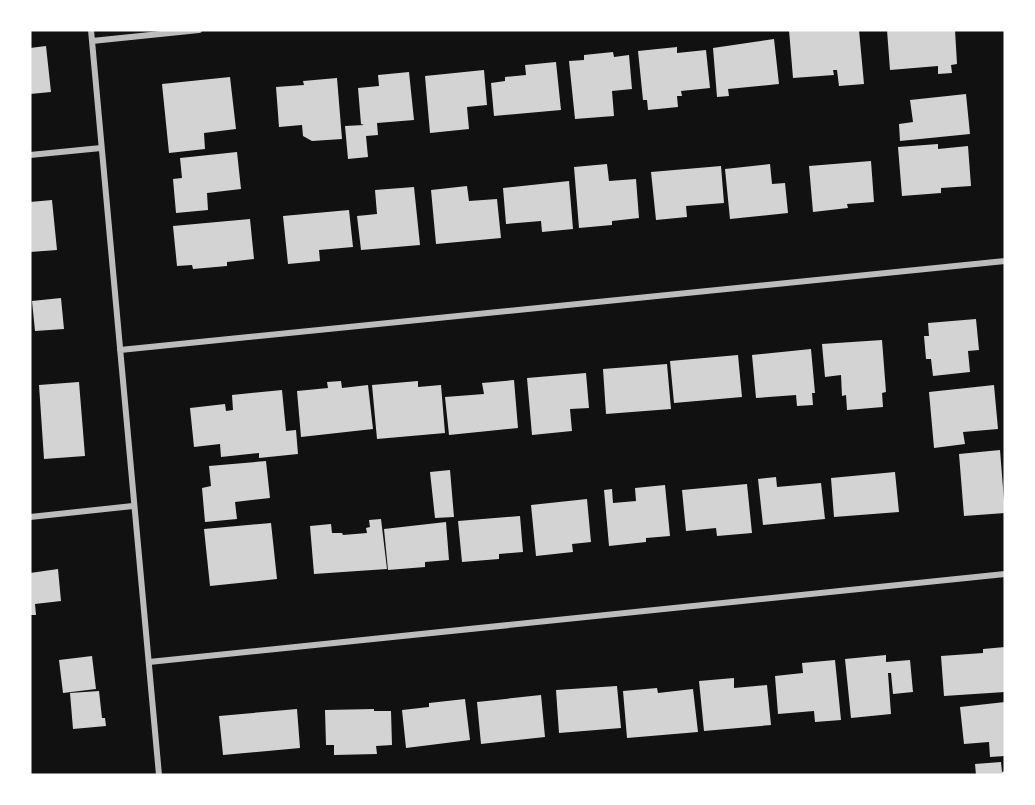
<svg xmlns="http://www.w3.org/2000/svg" width="1035" height="805" viewBox="0 0 1035 805" font-family="'Source Serif 4',serif">
  <rect width="100%" height="100%" fill="#111"/>
  <path fill="#d3d3d3" d="M 789,30 L 859,30 L 864,84 L 839,86 L 837,70 L 833,70 L 834,75 L 793,78 Z
    M 887,30 L 955,30 L 957,64 L 951,65 L 952,73 L 938,74 L 938,66 L 890,70 Z
    M 774,39 L 779,84 L 728,89 L 729,96 L 717,97 L 713,48 Z
    M 46,46 L 51,92 L 30,94 L 30,48 Z
    M 677,47 L 677,53 L 706,50 L 710,88 L 681,91 L 682,96 L 677,96 L 678,107 L 648,110 L 647,100 L 643,100 L 638,51 Z
    M 613,52 L 614,57 L 629,55 L 632,89 L 612,91 L 614,116 L 575,119 L 569,61 L 584,60 L 584,55 Z
    M 556,62 L 561,110 L 494,116 L 491,83 L 505,81 L 505,77 L 526,75 L 525,65 Z
    M 484,70 L 487,105 L 467,107 L 469,129 L 430,133 L 425,76 Z
    M 409,72 L 414,120 L 377,123 L 378,135 L 366,136 L 368,157 L 348,159 L 345,126 L 364,125 L 361,124 L 358,88 L 379,86 L 378,75 Z
    M 230,77 L 236,129 L 204,133 L 205,149 L 169,153 L 162,84 Z
    M 337,78 L 342,139 L 312,141 L 303,136 L 302,125 L 279,127 L 276,87 L 304,85 L 303,81 Z
    M 966,94 L 970,134 L 900,141 L 899,124 L 913,122 L 910,100 Z
    M 938,144 L 938,149 L 968,146 L 971,186 L 941,188 L 941,193 L 902,196 L 898,147 Z
    M 237,152 L 241,189 L 207,193 L 208,210 L 176,213 L 173,179 L 182,178 L 180,158 Z
    M 871,161 L 874,202 L 847,204 L 848,208 L 813,212 L 809,166 Z
    M 607,164 L 609,181 L 636,179 L 639,218 L 612,221 L 612,225 L 579,228 L 574,167 Z
    M 770,164 L 772,184 L 785,183 L 788,213 L 730,219 L 725,169 Z
    M 721,166 L 724,203 L 686,206 L 687,217 L 656,220 L 651,172 Z
    M 569,181 L 573,229 L 542,232 L 541,221 L 506,224 L 503,188 Z
    M 467,186 L 469,201 L 497,199 L 501,238 L 436,244 L 431,190 Z
    M 414,187 L 420,245 L 361,250 L 357,216 L 377,214 L 375,190 Z
    M 52,200 L 57,250 L 30,252 L 30,202 Z
    M 349,210 L 353,247 L 319,250 L 320,261 L 288,264 L 283,216 Z
    M 250,219 L 254,259 L 227,262 L 227,266 L 193,269 L 192,265 L 177,266 L 173,226 Z
    M 61,298 L 64,329 L 35,331 L 32,301 Z
    M 976,319 L 979,350 L 968,351 L 970,372 L 933,376 L 931,359 L 926,359 L 924,336 L 929,336 L 928,323 Z
    M 882,340 L 886,392 L 882,393 L 883,407 L 847,410 L 846,395 L 842,396 L 841,375 L 825,377 L 822,344 Z
    M 811,349 L 815,393 L 812,393 L 813,405 L 797,406 L 796,395 L 756,398 L 752,355 Z
    M 738,355 L 742,397 L 674,403 L 670,361 Z
    M 667,364 L 671,409 L 606,414 L 603,369 Z
    M 586,373 L 589,408 L 570,409 L 572,431 L 532,435 L 527,378 Z
    M 514,380 L 518,428 L 449,435 L 445,397 L 484,394 L 482,383 Z
    M 341,381 L 342,388 L 368,385 L 373,429 L 301,437 L 297,391 L 328,388 L 327,382 Z
    M 418,381 L 418,387 L 441,385 L 445,433 L 377,439 L 372,385 Z
    M 79,382 L 85,456 L 44,459 L 39,385 Z
    M 994,385 L 998,429 L 963,432 L 965,444 L 934,448 L 929,392 Z
    M 282,390 L 286,431 L 296,430 L 298,454 L 259,458 L 259,453 L 221,457 L 220,444 L 194,447 L 190,408 L 225,404 L 226,411 L 233,410 L 232,395 Z
    M 1000,450 L 1005,513 L 964,516 L 959,454 Z
    M 266,461 L 270,498 L 235,502 L 237,519 L 205,522 L 202,488 L 211,486 L 209,466 Z
    M 450,470 L 454,517 L 435,518 L 430,472 Z
    M 895,472 L 899,512 L 834,517 L 831,478 Z
    M 776,477 L 777,487 L 821,483 L 825,519 L 763,525 L 758,479 Z
    M 747,484 L 752,533 L 717,536 L 716,528 L 686,531 L 682,490 Z
    M 665,485 L 670,536 L 646,538 L 646,542 L 609,546 L 604,490 L 612,489 L 613,503 L 636,501 L 635,488 Z
    M 587,499 L 591,542 L 572,544 L 573,552 L 536,556 L 531,505 Z
    M 520,516 L 523,552 L 499,554 L 499,559 L 462,562 L 458,521 Z
    M 381,519 L 387,569 L 314,574 L 310,526 L 331,524 L 332,533 L 342,533 L 343,535 L 367,533 L 366,528 L 370,527 L 369,520 Z
    M 446,522 L 449,560 L 425,562 L 425,567 L 388,570 L 384,529 Z
    M 271,523 L 277,579 L 210,586 L 204,529 Z
    M 58,569 L 61,601 L 35,604 L 36,615 L 30,615 L 30,573 Z
    M 1005,647 L 1005,692 L 944,696 L 941,656 L 983,653 L 983,649 Z
    M 886,655 L 886,662 L 910,660 L 913,692 L 893,694 L 891,673 L 888,673 L 891,714 L 851,718 L 845,659 Z
    M 92,656 L 96,689 L 63,693 L 59,660 Z
    M 835,660 L 841,720 L 815,722 L 814,711 L 778,714 L 775,676 L 803,673 L 802,663 Z
    M 734,678 L 734,688 L 767,685 L 771,725 L 704,731 L 699,681 Z
    M 617,686 L 621,728 L 559,733 L 556,690 Z
    M 657,688 L 658,693 L 693,689 L 698,732 L 627,738 L 623,691 Z
    M 99,691 L 102,718 L 105,718 L 106,726 L 73,729 L 70,693 Z
    M 541,695 L 545,737 L 481,744 L 477,702 Z
    M 465,699 L 470,740 L 406,748 L 402,710 L 429,707 L 429,703 Z
    M 1005,702 L 1005,756 L 990,757 L 989,742 L 964,744 L 960,707 Z
    M 297,709 L 300,748 L 223,755 L 219,716 Z
    M 374,709 L 374,711 L 391,711 L 392,745 L 376,746 L 377,754 L 334,755 L 334,745 L 326,745 L 325,710 Z
    M 1001,762 L 1002,772 L 1005,771 L 1005,775 L 976,775 L 975,764 Z"/>
  <g fill="none" stroke-linecap="round" stroke-linejoin="round">
    <path stroke="#bcbcbc" stroke-width="6" d="M 91,30 L 159,775
      M 92,41 L 199,30
      M 30,155 L 101,148
      M 120,350 L 1005,261
      M 30,517 L 133,506
      M 149,662 L 1005,574"/>
  </g>
  <rect width="1035" height="805" fill="none" stroke="#ffffff" stroke-width="63"/>
</svg>
